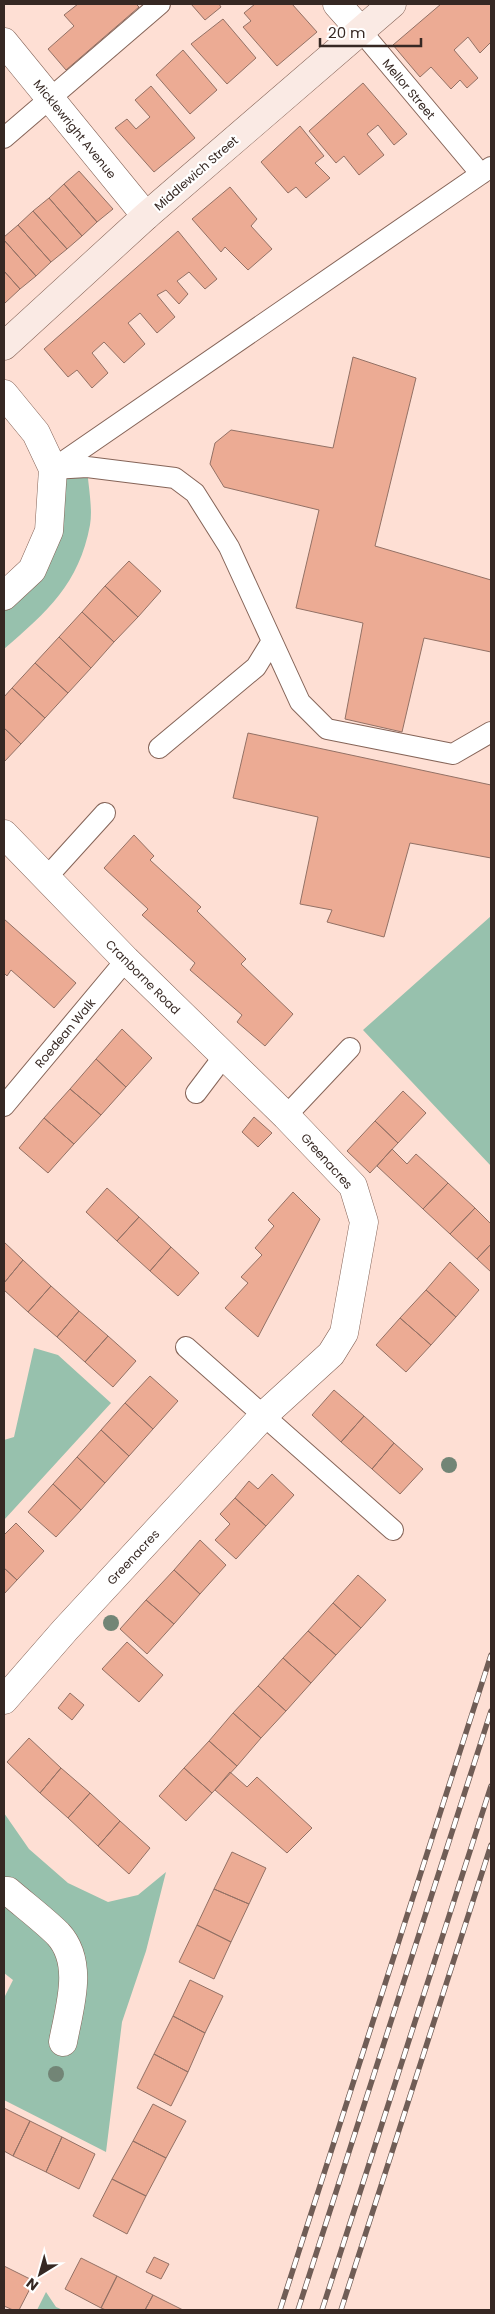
<svg xmlns="http://www.w3.org/2000/svg" width="495" height="2314" viewBox="0 0 495 2314" font-family="Poppins,sans-serif">
  <rect width="100%" height="100%" fill="#fedfd4"/>
  <path fill="#97c1ad" d="M 87,467 C 88,485 93,508 90,525 C 79,584 47,612 4,649 L 4,596 L 32,570 L 53,469 Z
    M 491,916 L 491,1166 L 363,1030 Z
    M 34,1348 L 58,1355 L 111,1403 L 4,1520 L 4,1440 L 14,1437 Z
    M 4,1813 L 29,1849 L 68,1883 L 108,1902 L 138,1895 L 166,1872 L 146,1951 L 122,2022 L 106,2152 L 4,2100 L 4,1998 L 13,1980 L 4,1973 Z
    M 46,2292 L 56,2307 L 63,2310 L 37,2310 Z"/>
  <path fill="#ecab94" stroke="#937165" d="M 78,4 L 136,4 L 139,7 L 66,70 L 48,49 L 74,26 L 64,15 Z
    M 191,4 L 219,4 L 221,7 L 205,20 Z
    M 255,4 L 292,4 L 317,32 L 277,66 L 243,27 L 251,21 L 244,13 Z
    M 441,4 L 491,4 L 491,42 L 480,53 L 468,37 L 454,50 L 478,78 L 467,88 L 460,80 L 451,89 L 431,67 L 420,77 L 393,45 Z
    M 223,19 L 256,58 L 227,84 L 191,44 Z
    M 183,50 L 217,90 L 190,114 L 156,75 Z
    M 363,83 L 407,134 L 394,145 L 378,125 L 367,134 L 384,155 L 359,175 L 344,156 L 336,163 L 309,131 Z
    M 151,86 L 195,138 L 154,172 L 115,128 L 127,119 L 136,129 L 150,117 L 135,100 Z
    M 300,126 L 324,156 L 315,163 L 330,178 L 306,198 L 296,187 L 288,193 L 261,162 Z
    M 79,171 L 113,209 L 97,222 L 64,184 Z
    M 64,184 L 97,222 L 82,236 L 49,198 Z
    M 230,187 L 257,219 L 251,226 L 272,249 L 248,270 L 225,247 L 221,252 L 192,219 Z
    M 49,198 L 82,236 L 67,249 L 33,211 Z
    M 33,211 L 67,249 L 51,262 L 18,225 Z
    M 18,225 L 51,262 L 36,276 L 4,240 L 4,237 Z
    M 178,231 L 217,279 L 205,289 L 189,272 L 177,281 L 188,294 L 179,304 L 166,290 L 157,295 L 175,317 L 157,333 L 140,313 L 128,323 L 145,344 L 124,363 L 104,342 L 92,353 L 108,373 L 92,388 L 77,370 L 68,377 L 44,349 Z
    M 4,240 L 36,276 L 20,289 L 4,271 Z
    M 4,271 L 20,289 L 5,303 L 4,302 Z
    M 353,357 L 416,378 L 375,546 L 491,580 L 491,652 L 424,638 L 402,732 L 345,719 L 363,623 L 296,608 L 319,510 L 224,487 L 210,464 L 215,443 L 231,430 L 333,448 Z
    M 129,561 L 161,591 L 138,617 L 105,586 Z
    M 105,586 L 138,617 L 114,642 L 82,612 Z
    M 82,612 L 114,642 L 91,668 L 59,637 Z
    M 59,637 L 91,668 L 68,693 L 35,663 Z
    M 35,663 L 68,693 L 45,718 L 12,688 Z
    M 12,688 L 45,718 L 21,744 L 4,728 L 4,697 Z
    M 4,728 L 21,744 L 4,762 Z
    M 248,733 L 491,785 L 491,858 L 410,843 L 384,937 L 327,922 L 332,910 L 300,904 L 318,817 L 233,798 Z
    M 134,835 L 154,856 L 150,860 L 201,907 L 197,911 L 246,959 L 241,964 L 293,1014 L 265,1046 L 237,1022 L 242,1015 L 190,970 L 195,963 L 142,915 L 148,909 L 104,868 Z
    M 4,919 L 76,983 L 54,1008 L 11,970 L 7,976 L 4,973 Z
    M 122,1029 L 152,1058 L 126,1087 L 96,1059 Z
    M 96,1059 L 126,1087 L 101,1115 L 70,1089 Z
    M 70,1089 L 101,1115 L 74,1144 L 44,1118 Z
    M 403,1091 L 426,1113 L 398,1143 L 375,1121 Z
    M 254,1117 L 272,1133 L 258,1147 L 242,1132 Z
    M 44,1118 L 74,1144 L 48,1173 L 19,1148 Z
    M 375,1121 L 398,1143 L 370,1173 L 347,1151 Z
    M 392,1149 L 407,1164 L 416,1154 L 448,1183 L 423,1209 L 377,1166 Z
    M 448,1183 L 475,1208 L 450,1234 L 423,1209 Z
    M 107,1188 L 139,1217 L 117,1241 L 86,1212 Z
    M 293,1192 L 320,1219 L 258,1337 L 225,1308 L 248,1283 L 241,1277 L 262,1255 L 255,1248 L 274,1226 L 268,1220 Z
    M 475,1208 L 491,1224 L 491,1244 L 477,1259 L 450,1234 Z
    M 139,1217 L 171,1247 L 150,1271 L 117,1241 Z
    M 4,1242 L 23,1260 L 4,1283 Z
    M 491,1244 L 491,1272 L 477,1259 Z
    M 171,1247 L 199,1273 L 178,1296 L 150,1271 Z
    M 23,1260 L 51,1286 L 28,1312 L 4,1290 L 4,1283 Z
    M 450,1262 L 479,1290 L 456,1317 L 426,1290 Z
    M 51,1286 L 79,1311 L 57,1337 L 28,1312 Z
    M 426,1290 L 456,1317 L 431,1345 L 400,1318 Z
    M 79,1311 L 108,1336 L 85,1362 L 57,1337 Z
    M 400,1318 L 431,1345 L 406,1372 L 376,1345 Z
    M 108,1336 L 136,1361 L 113,1387 L 85,1362 Z
    M 150,1376 L 178,1401 L 153,1429 L 125,1403 Z
    M 334,1390 L 364,1416 L 341,1442 L 312,1415 Z
    M 125,1403 L 153,1429 L 129,1456 L 101,1430 Z
    M 364,1416 L 394,1443 L 372,1469 L 341,1442 Z
    M 101,1430 L 129,1456 L 105,1483 L 77,1457 Z
    M 394,1443 L 423,1469 L 400,1494 L 372,1469 Z
    M 77,1457 L 105,1483 L 81,1510 L 53,1484 Z
    M 272,1474 L 294,1495 L 266,1526 L 235,1498 L 249,1481 L 258,1489 Z
    M 53,1484 L 81,1510 L 56,1537 L 28,1512 Z
    M 235,1498 L 266,1526 L 236,1559 L 215,1540 L 230,1524 L 220,1514 Z
    M 16,1523 L 44,1551 L 17,1580 L 4,1568 L 4,1535 Z
    M 200,1540 L 226,1565 L 200,1594 L 174,1570 Z
    M 4,1568 L 17,1580 L 4,1594 Z
    M 174,1570 L 200,1594 L 174,1624 L 146,1600 Z
    M 358,1575 L 386,1600 L 361,1628 L 333,1603 Z
    M 146,1600 L 174,1624 L 147,1654 L 120,1629 Z
    M 333,1603 L 361,1628 L 336,1655 L 308,1631 Z
    M 308,1631 L 336,1655 L 311,1683 L 283,1658 Z
    M 127,1642 L 163,1675 L 139,1702 L 102,1669 Z
    M 283,1658 L 311,1683 L 286,1711 L 258,1686 Z
    M 258,1686 L 286,1711 L 261,1738 L 233,1713 Z
    M 70,1693 L 84,1705 L 72,1720 L 58,1708 Z
    M 233,1713 L 261,1738 L 237,1766 L 209,1741 Z
    M 29,1738 L 61,1768 L 40,1793 L 7,1762 Z
    M 209,1741 L 237,1766 L 212,1793 L 184,1768 Z
    M 61,1768 L 90,1793 L 68,1818 L 40,1793 Z
    M 184,1768 L 212,1793 L 186,1821 L 159,1796 Z
    M 230,1772 L 247,1787 L 257,1777 L 312,1828 L 287,1853 L 215,1790 Z
    M 90,1793 L 120,1821 L 98,1846 L 68,1818 Z
    M 120,1821 L 150,1848 L 129,1874 L 98,1846 Z
    M 232,1852 L 266,1868 L 249,1904 L 214,1889 Z
    M 214,1889 L 249,1904 L 231,1942 L 197,1925 Z
    M 197,1925 L 231,1942 L 214,1979 L 179,1962 Z
    M 190,1980 L 223,1996 L 205,2033 L 173,2016 Z
    M 173,2016 L 205,2033 L 188,2072 L 154,2054 Z
    M 154,2054 L 188,2072 L 171,2106 L 137,2088 Z
    M 153,2104 L 186,2121 L 166,2158 L 133,2141 Z
    M 4,2108 L 30,2121 L 13,2156 L 4,2151 Z
    M 30,2121 L 62,2137 L 46,2172 L 13,2156 Z
    M 62,2137 L 95,2154 L 79,2189 L 46,2172 Z
    M 133,2141 L 166,2158 L 146,2196 L 112,2179 Z
    M 112,2179 L 146,2196 L 127,2234 L 93,2216 Z
    M 154,2257 L 169,2264 L 161,2279 L 146,2272 Z
    M 81,2258 L 117,2276 L 101,2308 L 65,2289 Z
    M 4,2266 L 34,2281 L 19,2310 L 13,2310 L 4,2306 Z
    M 117,2276 L 153,2295 L 145,2310 L 106,2310 L 101,2308 Z
    M 153,2295 L 183,2310 L 145,2310 Z"/>
  <g fill="none" stroke-linecap="round" stroke-linejoin="round">
    <g stroke="#856458" stroke-width="22">
      <path id="lane" d="M 361,31 L 481,174
        M 4,138 L 160,4
        M 54,468 L 491,167
        M 53,469 L 87,467 L 175,478 L 195,493 L 229,547 L 300,702 L 327,729 L 453,754 L 491,732
        M 159,748 L 256,667 L 272,641
        M 47,877 L 105,813
        M 196,1093 L 224,1056
        M 4,1106 L 126,960
        M 286,1116 L 350,1048
        M 186,1347 L 393,1530"/>
    </g>
    <g stroke="#856458" stroke-width="29">
      <path id="street" d="M 337,4 L 361,31
        M 4,42 L 146,216
        M 4,394 L 36,433 L 53,469 L 49,531 L 32,570 L 4,596
        M 4,834 L 126,960 L 286,1116 L 353,1186 L 364,1222 L 344,1333 L 331,1354 L 264,1415 L 65,1630 L 4,1700
        M 4,1891 L 8,1891 C 24,1905 43,1919 58,1934 C 85,1963 69,2009 63,2042"/>
    </g>
    <g stroke="#856458" stroke-width="29">
      <path id="secondary" d="M 4,346 L 146,216 L 392,4"/>
    </g>
    <use href="#lane" stroke="#fff" stroke-width="20"/>
    <use href="#street" stroke="#fff" stroke-width="28"/>
    <use href="#secondary" stroke="#faeae4" stroke-width="28"/>
    <g stroke="#705d56" stroke-width="5.5">
      <path id="rail" d="M 280,2310 L 491,1655
        M 298,2310 L 491,1711
        M 322,2310 L 491,1786
        M 341,2310 L 491,1845"/>
    </g>
    <use href="#rail" stroke="#fff" stroke-width="4" stroke-dasharray="11" stroke-linecap="butt"/>
  </g>
  <g fill="#728576">
    <circle cx="449" cy="1465" r="8"/>
    <circle cx="111" cy="1623" r="8"/>
    <circle cx="56" cy="2074" r="8"/>
  </g>
  <g text-anchor="middle" dominant-baseline="central" stroke-width="4.5" stroke-linejoin="round" paint-order="stroke">
    <g font-size="12" fill="#362823" stroke="#fff">
      <text transform="translate(409 89) rotate(50)">Mellor Street</text>
      <text transform="translate(75 129) rotate(51)">Micklewright Avenue</text>
      <text transform="translate(196 173) rotate(-41)">Middlewich Street</text>
      <text transform="translate(143 977) rotate(45)">Cranborne Road</text>
      <text transform="translate(65 1033) rotate(-50)">Roedean Walk</text>
      <text transform="translate(327 1161) rotate(48)">Greenacres</text>
      <text transform="translate(133 1557) rotate(-47)">Greenacres</text>
    </g>
  </g>
  <rect width="495" height="2314" fill="none" stroke="#362823" stroke-width="10"/>
  <g transform="translate(40 2274) rotate(217)" stroke="#ffffff" stroke-width="4" paint-order="stroke">
  <path d="M0-4L9 19L0 12L-9 19Z" fill="#362823"/>
  <text y="-8" font-size="14" font-weight="bold" text-anchor="middle" fill="#362823">N</text>
  </g>
  <path d="M320 38v8h101v-8" fill="none" stroke="#362823" stroke-width="2.5"/>
  <text x="328" y="38" font-size="15" fill="#362823" stroke="#ffffff" stroke-width="4" paint-order="stroke">20 m</text>
</svg>
